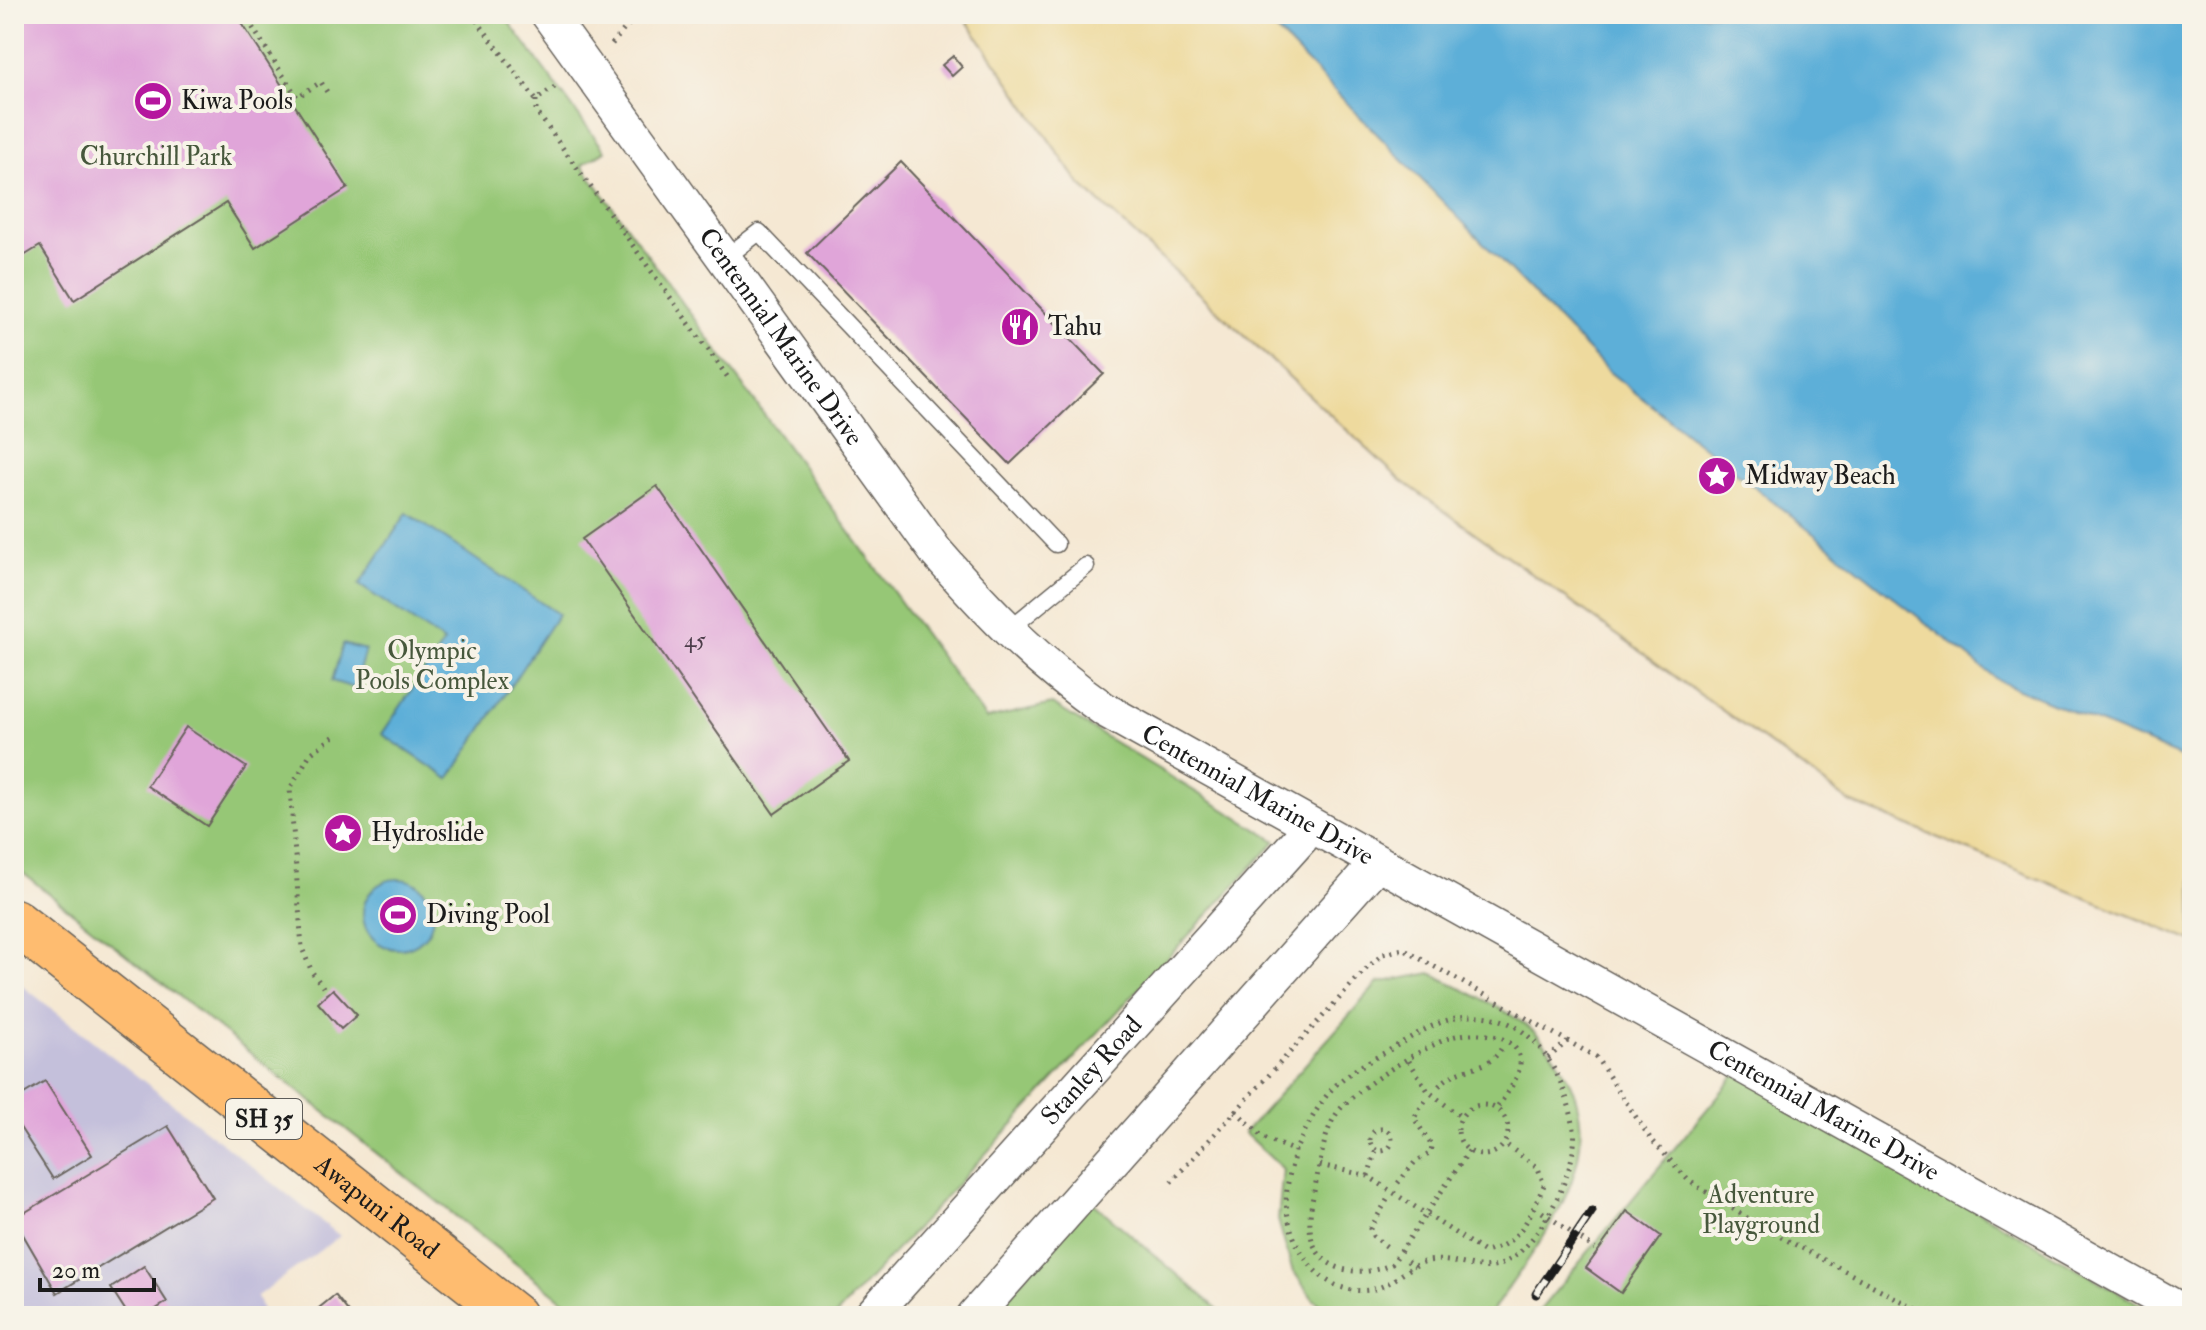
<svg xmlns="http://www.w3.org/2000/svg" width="2206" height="1330" viewBox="0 0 2206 1330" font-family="'IM FELL Double Pica',serif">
  <rect width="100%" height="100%" fill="#f7f3e8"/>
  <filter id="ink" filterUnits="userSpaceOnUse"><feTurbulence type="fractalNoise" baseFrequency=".0125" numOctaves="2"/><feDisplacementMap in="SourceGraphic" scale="16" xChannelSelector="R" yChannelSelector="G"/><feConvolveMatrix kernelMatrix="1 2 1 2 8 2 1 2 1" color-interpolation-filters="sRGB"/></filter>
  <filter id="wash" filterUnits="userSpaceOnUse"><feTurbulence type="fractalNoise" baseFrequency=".006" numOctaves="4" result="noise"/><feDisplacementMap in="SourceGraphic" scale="32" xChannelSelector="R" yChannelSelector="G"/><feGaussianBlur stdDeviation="1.8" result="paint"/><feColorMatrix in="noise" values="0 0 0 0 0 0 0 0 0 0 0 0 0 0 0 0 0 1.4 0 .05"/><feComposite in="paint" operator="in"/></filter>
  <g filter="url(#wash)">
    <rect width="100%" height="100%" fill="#f5e8d3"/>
    <path fill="#c4c0db" d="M 14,979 L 340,1236 L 257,1296 L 264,1316 L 14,1316 Z"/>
    <path fill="#96c776" stroke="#597249" stroke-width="2" d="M 14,14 L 503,14 L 605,151 L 582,165 L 986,719 L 1052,704 L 1276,841 L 835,1316 L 582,1316 L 14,866 Z
      M 1431,973 C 1462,990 1506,1008 1532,1030 C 1546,1042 1556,1058 1565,1073 C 1614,1161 1538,1243 1491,1313 L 1337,1316 L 1313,1299 L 1292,1269 L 1278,1220 L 1283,1169 L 1244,1133 L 1378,983 Z
      M 1737,1073 L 2160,1316 L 1535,1316 Z
      M 1090,1200 L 1226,1316 L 991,1316 Z"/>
    <path fill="#eeda9e" stroke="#857b5d" stroke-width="2" d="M 962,14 L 1397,14 L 2192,544 L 2192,941 L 1850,802 L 1401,480 L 1079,183 Z"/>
    <path fill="#5dafd8" stroke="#3c667a" stroke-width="2" d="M 1260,14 L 2192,14 L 2192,762 L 1999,681 L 1608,371 Z
      M 407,513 L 558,614 L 449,779 L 382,734 L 444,642 L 359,585 Z
      M 343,644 L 365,650 L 354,688 L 332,681 Z
      M363 914a35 35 0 1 1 70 0a35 35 0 1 1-70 0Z"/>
    <g id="blocks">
      <path fill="#e0a5d9" d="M 14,14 L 236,14 L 348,188 L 255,248 L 226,203 L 74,300 L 40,246 L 14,262 Z
        M 953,56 L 962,67 L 952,76 L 942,65 Z
        M 901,162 L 1104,374 L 1010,464 L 807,253 Z
        M 657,486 L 849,761 L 774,814 L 582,539 Z
        M 186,727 L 246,767 L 207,826 L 147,786 Z
        M 333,989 L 357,1015 L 341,1029 L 318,1003 Z
        M 45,1081 L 92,1155 L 53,1179 L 14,1118 L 14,1100 Z
        M 168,1126 L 213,1198 L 57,1293 L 14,1219 Z
        M 1627,1211 L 1661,1236 L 1621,1293 L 1586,1268 Z
        M 144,1266 L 167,1302 L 145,1316 L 129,1316 L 111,1288 Z
        M 335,1295 L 352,1316 L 309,1316 Z"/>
    </g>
  </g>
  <g filter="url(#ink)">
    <use href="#blocks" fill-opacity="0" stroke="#68635c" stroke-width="2"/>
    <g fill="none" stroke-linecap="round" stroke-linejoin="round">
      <g stroke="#68635c" stroke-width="19">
        <path id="service" d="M 724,259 L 759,232 L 1056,544
          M 1007,631 L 1086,566"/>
      </g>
      <g stroke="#68635c" stroke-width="37">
        <g id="minor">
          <path id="s1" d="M 548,14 L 936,552 C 992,616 1036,661 1105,710 L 2191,1316"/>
          <path id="s2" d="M 871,1316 L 1312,826"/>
          <path d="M 974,1316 L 1377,863"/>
        </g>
      </g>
      <g stroke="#68635c" stroke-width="47">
        <g id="trunk">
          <path id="s3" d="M 14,921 L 514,1316"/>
        </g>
      </g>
      <path stroke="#68635c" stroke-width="5" stroke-dasharray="2 6" stroke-linecap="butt" d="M 244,14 L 297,97 L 321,82 L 327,92
        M 472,14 L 536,100 L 556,86
        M 612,44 L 637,14
        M 536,100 L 536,111 L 729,379
        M 328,994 L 312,972 L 302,948 L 290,789 L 310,754 L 336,735
        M 1548,1058 L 1569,1040
        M 1409,1061 L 1428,1091 L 1461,1117
        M 1439,1086 C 1461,1062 1486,1074 1501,1049
        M1458 1130a25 25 0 1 1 50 0a25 25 0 1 1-50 0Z
        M 1236,1111 L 1264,1138 L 1295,1151 C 1291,1170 1284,1191 1287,1210 C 1292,1252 1323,1296 1369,1290 C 1393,1287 1407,1265 1428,1261 C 1451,1257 1475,1270 1493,1267 C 1534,1260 1580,1168 1574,1129 C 1566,1077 1533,1012 1470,1016 C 1443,1017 1416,1034 1393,1048 C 1374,1059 1352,1069 1337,1084 C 1319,1101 1306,1129 1295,1151
        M1370 1140a11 11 0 1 1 22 0a11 11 0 1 1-22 0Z
        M 1469,1151 L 1392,1264 C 1359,1280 1311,1271 1310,1226 C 1309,1209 1315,1189 1318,1172 C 1323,1150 1326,1122 1344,1105 C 1366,1082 1423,1047 1452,1037 C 1474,1030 1522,1033 1520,1065 C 1518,1080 1505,1096 1497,1108
        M 1320,1165 L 1368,1176 L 1484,1252 C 1520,1245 1530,1216 1544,1185 L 1538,1168 L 1504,1143
        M 1368,1176 L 1376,1150
        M 1171,1182 L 1368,967 L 1383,954 L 1403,949 L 1596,1057 L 1650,1138 L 1689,1181 L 1760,1226 L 1930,1316
        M 1398,1183 L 1415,1162 L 1431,1153 L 1432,1146 L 1414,1118 L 1425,1101
        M 1387,1200 L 1370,1229 L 1373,1236 L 1390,1249
        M 1542,1212 L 1595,1249
        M 1407,1261 L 1415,1266"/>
      <use href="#service" stroke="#fff" stroke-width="16"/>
      <use href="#minor" stroke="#fff" stroke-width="34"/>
      <use href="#trunk" stroke="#febc70" stroke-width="44"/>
      <g stroke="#1c1c1c" stroke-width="9">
        <path id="rail" d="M 1536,1294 L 1592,1211"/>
      </g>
      <use href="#rail" stroke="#f7f3e8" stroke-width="6" stroke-dasharray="18" stroke-linecap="butt"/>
    </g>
  </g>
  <defs>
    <g id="stadium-disc" transform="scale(2)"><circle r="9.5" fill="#b5179e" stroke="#f7f3e8"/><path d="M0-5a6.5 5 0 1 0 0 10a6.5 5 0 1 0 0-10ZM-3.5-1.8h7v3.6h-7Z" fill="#fff"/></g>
    <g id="restaurant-disc" transform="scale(2)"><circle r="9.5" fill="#b5179e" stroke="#f7f3e8"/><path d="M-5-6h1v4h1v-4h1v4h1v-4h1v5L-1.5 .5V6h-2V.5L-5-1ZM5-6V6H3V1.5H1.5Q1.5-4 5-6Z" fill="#fff"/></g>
    <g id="sight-disc" transform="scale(2)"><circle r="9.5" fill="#b5179e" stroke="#f7f3e8"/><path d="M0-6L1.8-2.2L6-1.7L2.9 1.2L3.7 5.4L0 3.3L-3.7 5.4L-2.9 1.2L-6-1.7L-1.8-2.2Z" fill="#fff"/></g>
  </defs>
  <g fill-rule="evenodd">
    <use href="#stadium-disc" x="153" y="101"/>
    <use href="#restaurant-disc" x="1020" y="327"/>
    <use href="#sight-disc" x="1717" y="476"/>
    <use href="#sight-disc" x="343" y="833"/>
    <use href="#stadium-disc" x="398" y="915"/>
  </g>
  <g text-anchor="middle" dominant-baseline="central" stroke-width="8" stroke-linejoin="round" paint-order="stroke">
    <g font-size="22" fill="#4d3e4b">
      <text x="695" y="640">45</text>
    </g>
    <rect fill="#f7f3e8" stroke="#5e5c59" stroke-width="2" x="226" y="1099" width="76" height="40" rx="6"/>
    <g font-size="24" font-weight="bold" fill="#1c1c1c">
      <text x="264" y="1119">SH 35</text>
    </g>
    <g font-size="26" fill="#1c1c1c" stroke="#f7f3e8" text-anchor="start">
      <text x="181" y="101">Kiwa Pools</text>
      <text x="1048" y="327">Tahu</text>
      <text x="1745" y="476">Midway Beach</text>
      <text x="371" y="833">Hydroslide</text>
      <text x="426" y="915">Diving Pool</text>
    </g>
    <g font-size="26" fill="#47583c" stroke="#f7f3e8">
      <text x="156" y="157">Churchill Park</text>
      <text x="432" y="651">Olympic<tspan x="432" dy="30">Pools Complex</tspan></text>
      <text x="1761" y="1195">Adventure<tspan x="1761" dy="30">Playground</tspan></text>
    </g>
    <g font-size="26" fill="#1c1c1c" stroke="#f7f3e8">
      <text stroke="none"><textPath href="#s1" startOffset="398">Centennial Marine Drive</textPath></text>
      <text stroke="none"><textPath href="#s1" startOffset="1070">Centennial Marine Drive</textPath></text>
      <text stroke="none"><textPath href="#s2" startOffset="330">Stanley Road</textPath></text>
      <text stroke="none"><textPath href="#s1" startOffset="1718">Centennial Marine Drive</textPath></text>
      <text stroke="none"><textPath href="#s3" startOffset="462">Awapuni Road</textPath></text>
    </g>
  </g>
  <rect width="2206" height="1330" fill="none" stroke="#f7f3e8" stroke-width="48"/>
  <path d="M40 1278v12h114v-12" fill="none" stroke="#1c1c1c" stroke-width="4"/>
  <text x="52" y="1278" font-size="24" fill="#1c1c1c" stroke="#f7f3e8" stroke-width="6" paint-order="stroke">20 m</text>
</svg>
